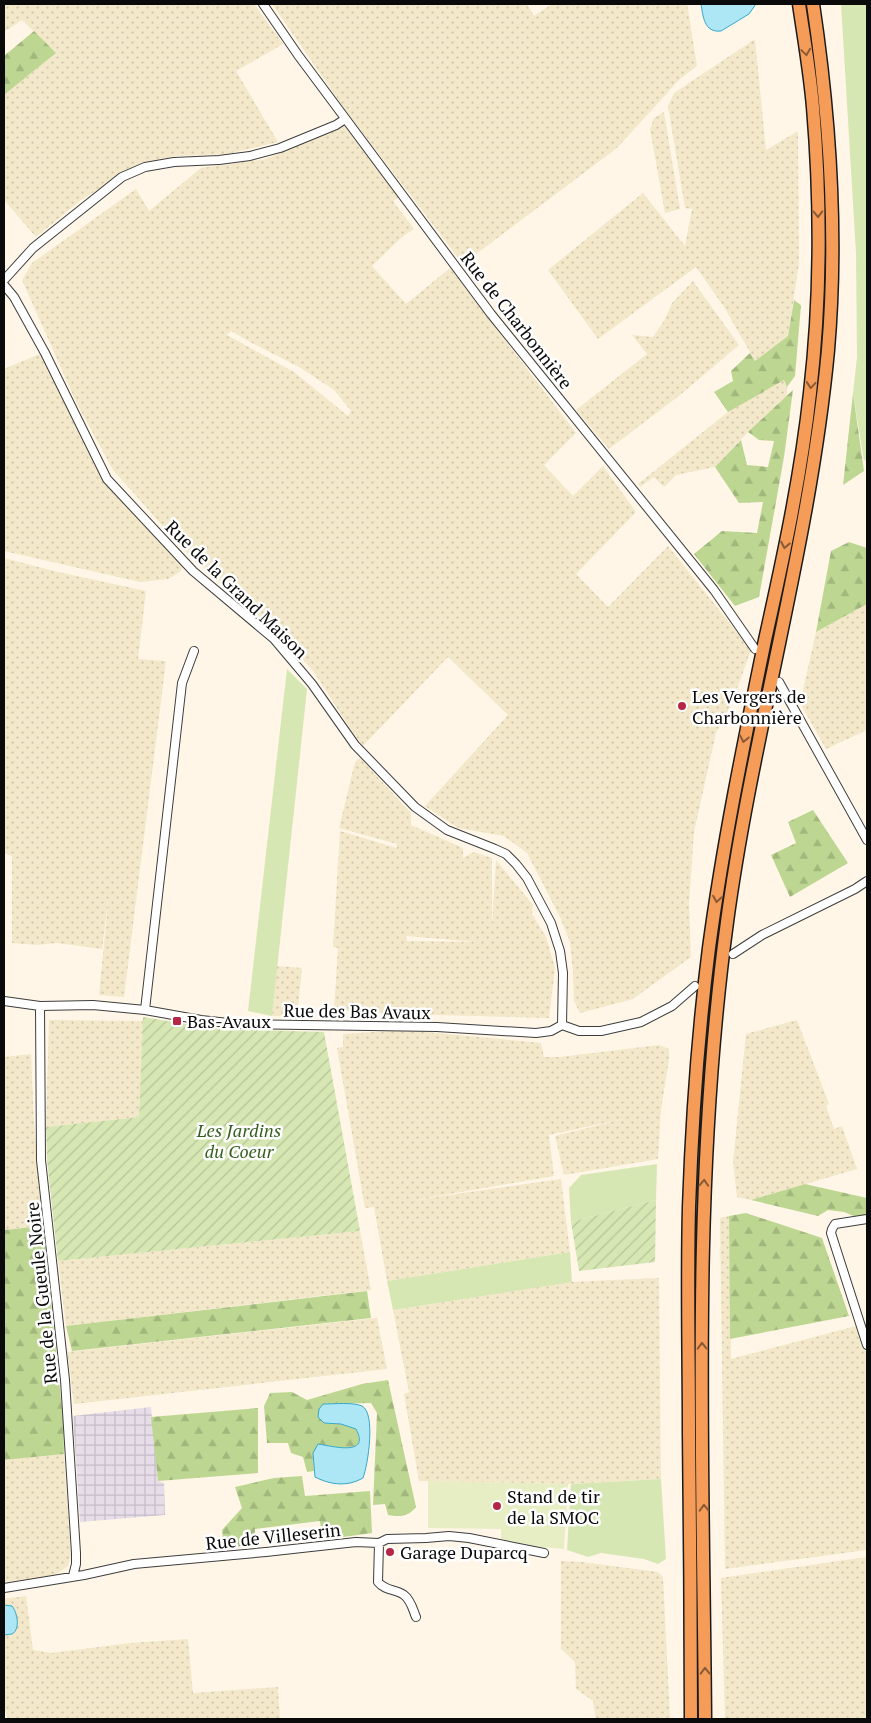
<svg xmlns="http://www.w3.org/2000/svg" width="871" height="1723" viewBox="0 0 871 1723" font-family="'PT Serif',serif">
  <defs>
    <pattern id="industrial-grid" width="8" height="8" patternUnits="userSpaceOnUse" patternTransform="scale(1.25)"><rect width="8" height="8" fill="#e6dde9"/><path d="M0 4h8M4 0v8" fill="none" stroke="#c4bcc6"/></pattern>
    <pattern id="farmland-dots" width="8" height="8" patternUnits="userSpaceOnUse" patternTransform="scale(1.25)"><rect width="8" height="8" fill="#f3e8c9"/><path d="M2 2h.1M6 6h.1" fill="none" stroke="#cfc6ab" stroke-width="1.8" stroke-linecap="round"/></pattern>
    <pattern id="forest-firs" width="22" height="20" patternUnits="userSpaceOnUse" patternTransform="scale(1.25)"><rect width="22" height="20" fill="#bdd792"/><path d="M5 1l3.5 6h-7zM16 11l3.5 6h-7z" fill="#a1b77d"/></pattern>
    <pattern id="garden-furrows" width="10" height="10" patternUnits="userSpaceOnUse" patternTransform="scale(1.25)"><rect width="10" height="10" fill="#d6e7b3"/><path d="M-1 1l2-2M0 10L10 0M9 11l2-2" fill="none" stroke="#b6c599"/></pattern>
  </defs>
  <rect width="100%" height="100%" fill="#fff6e7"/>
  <path fill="url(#industrial-grid)" d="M 151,1407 L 158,1481 L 164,1483 L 165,1515 L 80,1522 L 73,1416 Z"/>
  <path fill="url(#farmland-dots)" fill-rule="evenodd" d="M 4,4 L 254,4 L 283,44 L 236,71 L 278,142 L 227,154 L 176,156 L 142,162 L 81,200 L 36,237 L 4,200 L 4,95 L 56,53 L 22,20 L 4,32 Z
    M 272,4 L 421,4 L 426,6 L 429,4 L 527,4 L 534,16 L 552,4 L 618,5 L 618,4 L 687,4 L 697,66 L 680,79 L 617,148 L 463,264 L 344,108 Z
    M 755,39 L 766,150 L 798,131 L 799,263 L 788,336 L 755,361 L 724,307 L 696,267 L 598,339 L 548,270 L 643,193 L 685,246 L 692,209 L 685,208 L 668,106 L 674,93 Z
    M 664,112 L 680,209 L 665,213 L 650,129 L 654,118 Z
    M 343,124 L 399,197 L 393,201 L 414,229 L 402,237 L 372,266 L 406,304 L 450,268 L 576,433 L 544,465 L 573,496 L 603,466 L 636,512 L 576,574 L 608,607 L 668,546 L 751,650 L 732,703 L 716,733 L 694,832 L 689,904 L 691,957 L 633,999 L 580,1013 L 574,1001 L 573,972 L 570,942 L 560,917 L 527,853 L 504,836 L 458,828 L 425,806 L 508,715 L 448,657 L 363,746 L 350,728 L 314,672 L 284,639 L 184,550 L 113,470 L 77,404 L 22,280 L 32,263 L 136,189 L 149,211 L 201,168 L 266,159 ZM 231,331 L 252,343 L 299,367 L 334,390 L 351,411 L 348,416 L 294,372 L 227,335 Z
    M 693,281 L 739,345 L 680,395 L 609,449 L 576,410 L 647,354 L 632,335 L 653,337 L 665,319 L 672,303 Z
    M 42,353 L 104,482 L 183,566 L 180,572 L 168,579 L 140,582 L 4,551 L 4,369 Z
    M 784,379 L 787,387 L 787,396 L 748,432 L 715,467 L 676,475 L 664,487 L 654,477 L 640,487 L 638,484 L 728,412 Z
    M 4,558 L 58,572 L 146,591 L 138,659 L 166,661 L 124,997 L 99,995 L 109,893 L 102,949 L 57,943 L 36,945 L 12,943 L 12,856 L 4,853 Z
    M 867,604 L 867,730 L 826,749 L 800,703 L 816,632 Z
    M 360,758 L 411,813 L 411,825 L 463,848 L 463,858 L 474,852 L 492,858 L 492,928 L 496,860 L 533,905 L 532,914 L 546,937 L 555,968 L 549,1018 L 401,1014 L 334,1010 L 338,948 L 333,947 L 340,831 L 397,848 L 397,844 L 339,828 L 355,762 ZM 406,936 L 477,942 L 407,941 Z
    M 277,966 L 302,968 L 297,1017 L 272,1016 Z
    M 49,1020 L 143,1021 L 139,1117 L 46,1127 Z
    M 797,1020 L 829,1104 L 826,1106 L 834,1129 L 842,1126 L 857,1169 L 751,1200 L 737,1197 L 733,1162 L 746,1034 Z
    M 405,1030 L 541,1043 L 544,1057 L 560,1057 L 659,1045 L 669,1049 L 669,1059 L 661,1110 L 658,1159 L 564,1175 L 555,1136 L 623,1119 L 549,1135 L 554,1176 L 415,1200 L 561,1179 L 570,1252 L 387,1281 L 374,1207 L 365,1208 L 337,1048 L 343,1047 L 343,1034 Z
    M 31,1054 L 34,1122 L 43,1226 L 4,1230 L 4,1057 Z
    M 729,1216 L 731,1359 L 856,1326 L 867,1355 L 867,1550 L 725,1569 L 720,1218 Z
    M 360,1231 L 371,1290 L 66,1326 L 58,1261 Z
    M 659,1278 L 661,1479 L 568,1484 L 419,1481 L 404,1394 L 409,1392 L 393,1310 L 569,1282 Z
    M 377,1318 L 387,1369 L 74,1404 L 67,1352 Z
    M 64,1454 L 71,1555 L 68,1566 L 53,1576 L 4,1582 L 4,1460 Z
    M 867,1557 L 867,1719 L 725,1719 L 721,1578 Z
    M 561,1561 L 582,1562 L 658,1572 L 663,1577 L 670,1719 L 596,1719 L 593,1701 L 576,1689 L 575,1662 L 561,1649 Z
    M 26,1596 L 33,1650 L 51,1653 L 131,1643 L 188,1639 L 193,1693 L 278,1687 L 280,1719 L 8,1719 L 4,1708 L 4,1599 Z"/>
  <path fill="#d6e7b3" d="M 841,4 L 867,4 L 867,458 L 864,461 L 853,393 L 857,357 L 856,253 Z
    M 287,669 L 307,689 L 272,1016 L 248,1011 Z
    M 657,1164 L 656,1200 L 571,1222 L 569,1188 L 581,1175 Z
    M 570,1252 L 572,1282 L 393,1310 L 387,1281 Z
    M 661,1479 L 666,1559 L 658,1564 L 644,1559 L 601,1553 L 588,1557 L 567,1550 L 571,1484 Z"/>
  <path fill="url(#forest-firs)" d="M 34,31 L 56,53 L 4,95 L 4,56 Z
    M 794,300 L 801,305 L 795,376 L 787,387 L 784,380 L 728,412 L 714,392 L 733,381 L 731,371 L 750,353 L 755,361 L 788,336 Z
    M 793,390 L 784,457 L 759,597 L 735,606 L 694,554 L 722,531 L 757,533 L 763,502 L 739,503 L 715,467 L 741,440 L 747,465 L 768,467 L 774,441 L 759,440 L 748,432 Z
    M 853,393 L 864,471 L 843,485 Z
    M 849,542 L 867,548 L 867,604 L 816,632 L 831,551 Z
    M 813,810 L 848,863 L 790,897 L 771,855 L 796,843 L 788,822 Z
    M 805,1184 L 867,1198 L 867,1214 L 856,1217 L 844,1212 L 828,1210 L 818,1216 L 751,1200 Z
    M 746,1213 L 822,1238 L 849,1316 L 730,1339 L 729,1216 Z
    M 43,1226 L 63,1419 L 64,1454 L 4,1460 L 4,1230 Z
    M 367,1291 L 371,1318 L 72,1351 L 66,1326 Z
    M 388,1380 L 416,1507 C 408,1517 400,1517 388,1515 L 385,1504 L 373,1505 L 377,1413 L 371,1403 L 323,1404 L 318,1416 L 324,1423 L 341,1424 L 356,1429 C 370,1457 333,1446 318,1444 L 313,1454 L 314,1471 L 307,1472 L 303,1457 L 291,1453 L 288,1443 L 267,1443 L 264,1406 L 270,1393 L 292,1392 L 307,1400 L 362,1384 Z
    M 258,1408 L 258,1473 L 158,1481 L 151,1417 Z
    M 302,1476 L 305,1496 L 370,1491 L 372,1533 L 322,1540 L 320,1521 L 255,1529 L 254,1544 C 239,1548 236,1548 223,1539 L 222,1530 L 242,1508 L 235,1487 L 274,1478 Z"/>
  <path fill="url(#garden-furrows)" d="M 143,1017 L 217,1029 L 324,1032 L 360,1231 L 58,1261 L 47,1160 L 46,1127 L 139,1117 Z
    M 656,1200 L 655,1262 L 579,1271 L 571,1222 Z"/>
  <path fill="#e7eec4" d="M 428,1481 L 568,1484 L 564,1549 L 521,1545 L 501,1539 L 501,1529 L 428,1528 Z"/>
  <path fill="#ade6f4" stroke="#36a8ca" d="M 701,4 L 756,4 L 749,14 L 721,31 C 704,33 703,16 701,4 Z
    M 323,1404 C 333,1404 354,1402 362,1406 C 376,1413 368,1465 363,1478 C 347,1487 331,1485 315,1477 L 313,1453 L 318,1444 C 332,1446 371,1457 356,1429 L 341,1424 L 324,1423 L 318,1417 L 319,1409 Z
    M 4,1605 L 12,1606 C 17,1612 21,1629 12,1634 C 11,1634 6,1635 4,1635 Z"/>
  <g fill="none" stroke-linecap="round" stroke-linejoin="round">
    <g stroke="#3d3d3d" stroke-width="10">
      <path id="minor" d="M 263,4 L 298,55 L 491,314 L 714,590 L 755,649
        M 4,280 L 33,248 L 122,177 L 145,167 L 174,162 L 219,160 L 250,156 L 280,148 L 336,125 L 345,119
        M 4,285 L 14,297 L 45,353 L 107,479 L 193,571 L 274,639 L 312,684 L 355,745 L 415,807 L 447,830 L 495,849 L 506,854 L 516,864 L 527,878 L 551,923 L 560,951 L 563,973 L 562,1025
        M 779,682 L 867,840
        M 733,954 L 762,935 L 855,889 L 867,881
        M 4,1001 L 40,1006 L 93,1005 L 145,1010 L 201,1020 L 238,1024 L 437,1027 L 536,1033 L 551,1031 L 562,1025
        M 40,1006 L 41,1160 L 65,1380 L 76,1553 L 76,1564 L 73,1576
        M 145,1010 L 182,683 L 194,651
        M 562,1025 L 579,1031 L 601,1031 L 641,1022 L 672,1006 L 695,986
        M 867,1219 L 835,1224 L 832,1229 L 831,1233 L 867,1345
        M 379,1543 L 378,1582 C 385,1591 396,1589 404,1595 C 411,1600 413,1610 416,1617
        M 4,1588 L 84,1575 L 134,1564 L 266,1552 L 356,1542 L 379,1543 L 387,1539 L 426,1538 L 449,1536 L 469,1538 L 544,1553"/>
    </g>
    <g stroke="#1b1b1b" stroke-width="15">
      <path id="trunk" d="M 691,1719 C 691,1624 690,1528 689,1433 C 689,1358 687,1282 689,1207 C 692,1121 698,1034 709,948 C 723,844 744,742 765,640 C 783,559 801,476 810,393 C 821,298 821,202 813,107 C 810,72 804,38 799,4
        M 705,1719 C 703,1453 691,1186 727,922 C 753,730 810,543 828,350 C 838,234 830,118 813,4"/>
    </g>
    <use href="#minor" stroke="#fff" stroke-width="8"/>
    <use href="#trunk" stroke="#f49c58" stroke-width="12"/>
  </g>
  <defs><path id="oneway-chevron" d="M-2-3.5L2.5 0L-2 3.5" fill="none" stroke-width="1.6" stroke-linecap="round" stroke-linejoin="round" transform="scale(1.25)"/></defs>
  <g stroke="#8b5a35">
    <use href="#oneway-chevron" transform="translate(806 52) rotate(82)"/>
    <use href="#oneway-chevron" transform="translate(818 214) rotate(89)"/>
    <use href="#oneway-chevron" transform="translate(811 385) rotate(95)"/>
    <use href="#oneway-chevron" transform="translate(785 545) rotate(101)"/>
    <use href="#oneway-chevron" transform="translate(744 739) rotate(102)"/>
    <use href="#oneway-chevron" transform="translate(717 899) rotate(99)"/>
    <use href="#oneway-chevron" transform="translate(704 1183) rotate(-87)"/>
    <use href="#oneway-chevron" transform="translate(702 1346) rotate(-91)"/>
    <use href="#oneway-chevron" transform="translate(704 1508) rotate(-91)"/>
    <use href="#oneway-chevron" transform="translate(705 1671) rotate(-91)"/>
  </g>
  <g fill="#b62645" stroke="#fff" stroke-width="2">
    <circle cx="682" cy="706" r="5"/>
    <rect x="172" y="1016" width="10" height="10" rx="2.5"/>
    <circle cx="497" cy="1506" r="5"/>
    <circle cx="390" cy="1552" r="5"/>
  </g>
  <g text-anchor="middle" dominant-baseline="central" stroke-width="5" stroke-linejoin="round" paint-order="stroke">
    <g font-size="18" fill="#0a0a0a" stroke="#fff">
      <text transform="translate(517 320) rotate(52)">Rue de Charbonnière</text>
      <text transform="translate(237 589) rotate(44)">Rue de la Grand Maison</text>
      <text transform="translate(357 1011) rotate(1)">Rue des Bas Avaux</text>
      <text transform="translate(41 1293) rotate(-96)">Rue de la Gueule Noire</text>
      <text transform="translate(273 1536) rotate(-6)">Rue de Villeserin</text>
    </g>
    <g font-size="18" fill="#0a0a0a" stroke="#fff" text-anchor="start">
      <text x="692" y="696">Les Vergers de<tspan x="692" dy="21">Charbonnière</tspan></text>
      <text x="187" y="1021">Bas-Avaux</text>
      <text x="507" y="1496">Stand de tir<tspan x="507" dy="21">de la SMOC</tspan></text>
      <text x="400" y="1552">Garage Duparcq</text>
    </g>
    <g font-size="18" font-style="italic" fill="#355f1d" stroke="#fff">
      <text x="239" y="1130">Les Jardins<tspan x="239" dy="21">du Coeur</tspan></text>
    </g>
  </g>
  <rect width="871" height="1723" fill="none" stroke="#0a0a0a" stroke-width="10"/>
</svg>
